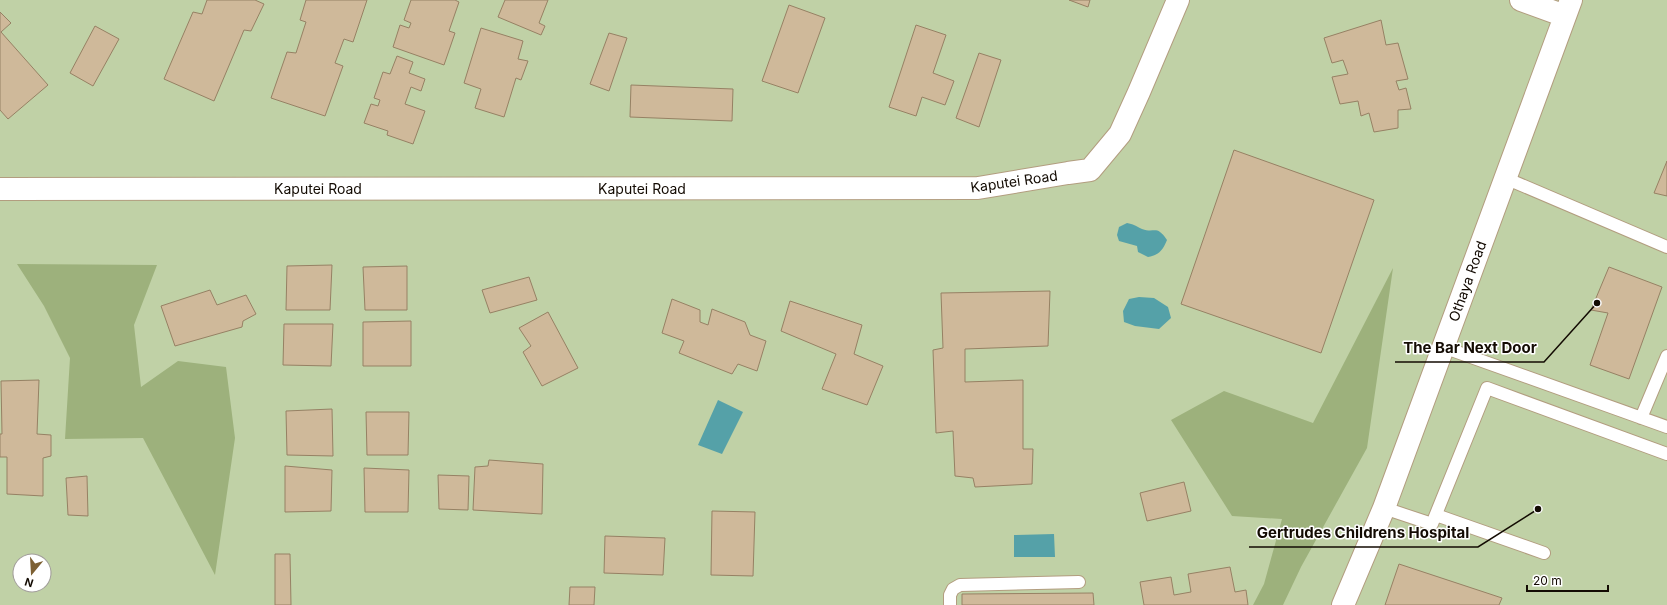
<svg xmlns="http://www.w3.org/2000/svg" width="1667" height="605" viewBox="0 0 1667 605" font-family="Inter,sans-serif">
  <rect width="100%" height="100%" fill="#fae4c3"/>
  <path fill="#c0d1a6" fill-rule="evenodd" d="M 0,0 L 1667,0 L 1667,605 L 0,605 ZM 20,561 L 44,561 L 44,585 L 20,585 Z"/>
  <path fill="#9db17c" d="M 17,264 L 157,265 L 134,325 L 141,387 L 178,361 L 226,367 L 235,438 L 215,575 L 143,438 L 65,439 L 70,358 L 44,306 Z
    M 1393,268 L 1367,448 L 1301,567 L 1283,605 L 1253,605 L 1264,584 L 1282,519 L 1232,516 L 1171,420 L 1224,391 L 1313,423 Z"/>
  <path fill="#55a1a8" d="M 1127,223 C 1133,224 1136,226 1142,229 C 1155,234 1156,224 1167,240 C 1163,250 1159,255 1148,257 L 1138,252 L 1137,246 L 1119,241 L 1117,235 L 1119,227 Z
    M 1139,297 L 1154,298 L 1168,307 L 1171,318 L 1159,329 L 1135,326 L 1124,322 L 1123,311 L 1129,299 Z
    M 718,400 L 743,412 L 722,454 L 698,445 Z
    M 1054,534 L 1055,557 L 1014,557 L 1014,535 Z"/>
  <path fill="#cfb99a" stroke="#968164" d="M 207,0 L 255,0 L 264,4 L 251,31 L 244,30 L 214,101 L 164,79 L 193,12 L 202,14 Z
    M 306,0 L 367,0 L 353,42 L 344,39 L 335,63 L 343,66 L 325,116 L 271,98 L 287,52 L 296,53 L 306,22 L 300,20 Z
    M 411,0 L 455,0 L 459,2 L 449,31 L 455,33 L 444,65 L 393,47 L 400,25 L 409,28 L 411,23 L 404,20 Z
    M 505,0 L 548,0 L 539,23 L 545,26 L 541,35 L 498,17 Z
    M 1069,0 L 1090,0 L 1088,7 Z
    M 789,5 L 825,18 L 798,93 L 762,81 Z
    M 0,12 L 11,23 L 1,32 L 48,85 L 8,119 L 0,110 Z
    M 1381,20 L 1386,45 L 1398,43 L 1408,79 L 1396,81 L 1399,90 L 1406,88 L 1411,109 L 1398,110 L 1398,128 L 1374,132 L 1369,113 L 1361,116 L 1358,101 L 1340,104 L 1332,77 L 1348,74 L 1343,60 L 1332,63 L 1324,38 Z
    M 916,25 L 946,35 L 933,73 L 954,81 L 945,105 L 922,97 L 916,116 L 889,107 Z
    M 95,26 L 119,39 L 93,86 L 70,73 Z
    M 481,28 L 523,41 L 518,59 L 528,61 L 521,80 L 516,78 L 504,117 L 475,108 L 481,89 L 464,83 Z
    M 609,33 L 627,38 L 609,91 L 590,84 Z
    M 979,53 L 1001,60 L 979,127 L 956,118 Z
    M 397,56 L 413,62 L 409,73 L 425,79 L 421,91 L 411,87 L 405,104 L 425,111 L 413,144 L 387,135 L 388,131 L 364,123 L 371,104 L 378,106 L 380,100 L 374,98 L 383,72 L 390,74 Z
    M 631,85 L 733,89 L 732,121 L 630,117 Z
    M 1234,150 L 1374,200 L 1321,353 L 1181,304 Z
    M 1667,161 L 1667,196 L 1654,193 Z
    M 332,265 L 330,310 L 286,310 L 287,266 Z
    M 407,266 L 407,310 L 365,310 L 363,267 Z
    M 1609,267 L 1662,287 L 1629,379 L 1590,365 L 1608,313 L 1591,310 Z
    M 529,277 L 537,300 L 490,313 L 482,290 Z
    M 210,290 L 217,305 L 246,295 L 256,314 L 243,321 L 242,327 L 175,346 L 161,306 Z
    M 1050,291 L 1048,346 L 965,349 L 965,382 L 1023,380 L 1023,449 L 1033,449 L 1032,484 L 975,487 L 973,478 L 955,476 L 953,431 L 936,433 L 933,350 L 943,348 L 941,293 Z
    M 672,299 L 700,310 L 700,322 L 708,325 L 712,309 L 745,322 L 750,335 L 766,341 L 757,371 L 738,364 L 732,374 L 679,353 L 684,341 L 662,333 Z
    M 790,301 L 862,325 L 854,354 L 883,366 L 867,405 L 822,389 L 836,354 L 781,331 Z
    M 548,312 L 578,368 L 542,386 L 523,352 L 531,346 L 519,328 Z
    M 411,321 L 411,366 L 363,366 L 363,322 Z
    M 284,324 L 333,324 L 331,366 L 283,365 Z
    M 39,380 L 37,434 L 51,435 L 51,456 L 43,458 L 43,496 L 7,494 L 7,457 L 0,457 L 0,434 L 2,434 L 1,381 Z
    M 332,409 L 333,456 L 287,455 L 286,411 Z
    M 366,412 L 409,412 L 408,455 L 367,455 Z
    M 489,460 L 543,464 L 542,514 L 473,510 L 475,467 L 488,466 Z
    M 285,466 L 332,470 L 331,511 L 285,512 Z
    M 364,468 L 409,470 L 408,512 L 365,512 Z
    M 438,475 L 469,476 L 468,510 L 439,509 Z
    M 87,476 L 88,516 L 68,515 L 66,478 Z
    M 1184,482 L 1191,511 L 1147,521 L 1140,493 Z
    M 712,511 L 755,512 L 753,576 L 711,575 Z
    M 605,536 L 665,538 L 663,575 L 604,573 Z
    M 275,554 L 290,554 L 291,605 L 275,605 Z
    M 1399,564 L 1502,598 L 1499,605 L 1385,605 Z
    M 1230,567 L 1235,592 L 1246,590 L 1248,605 L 1144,605 L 1140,582 L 1171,577 L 1174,595 L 1191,592 L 1188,574 Z
    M 570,587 L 595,587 L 594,605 L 569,605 Z
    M 1093,593 L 1094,605 L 962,605 L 962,594 Z"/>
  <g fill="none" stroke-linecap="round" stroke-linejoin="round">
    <g stroke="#b29d7f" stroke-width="14">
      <path id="service" d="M 1505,178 L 1667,247
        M 1443,347 L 1667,427
        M 1641,418 L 1667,356
        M 1384,508 L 1432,524 L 1487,388 L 1667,454
        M 1436,515 L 1544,553
        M 950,605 L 950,595 L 953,589 L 960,585 L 1079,582"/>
    </g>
    <g stroke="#b29d7f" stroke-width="24">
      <path id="minor" d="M 1521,0 L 1565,16
        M 0,189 L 978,188 L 1068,173 L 1090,170 L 1120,134 L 1139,92 L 1178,0
        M 1343,605 L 1384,508 L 1571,0"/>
    </g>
    <use href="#service" stroke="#fff" stroke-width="12"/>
    <use href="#minor" stroke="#fff" stroke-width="22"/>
  </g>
  <g text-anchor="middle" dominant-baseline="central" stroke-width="3" stroke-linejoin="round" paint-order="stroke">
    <g font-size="14" fill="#130b03" stroke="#fff">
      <text transform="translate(1014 181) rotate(-8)">Kaputei Road</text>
      <text x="318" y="188">Kaputei Road</text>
      <text x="642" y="188">Kaputei Road</text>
      <text transform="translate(1467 281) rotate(-70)">Othaya Road</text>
    </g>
  </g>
  <path fill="none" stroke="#130b03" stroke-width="1.5" d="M1597 303L1544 362H1395M1538 509L1478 547H1249"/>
  <g fill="#130b03" stroke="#fff" stroke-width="1.5">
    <circle cx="1597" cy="303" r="4"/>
    <circle cx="1538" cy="509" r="4"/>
  </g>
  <g font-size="15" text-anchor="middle" font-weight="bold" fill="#130b03" stroke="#fff" stroke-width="3" stroke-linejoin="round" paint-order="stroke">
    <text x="1470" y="353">The Bar Next Door</text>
    <text x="1363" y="538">Gertrudes Childrens Hospital</text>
  </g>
  <g transform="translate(32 573) rotate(198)"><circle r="19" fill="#ffffff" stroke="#a19d9a"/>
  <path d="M0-3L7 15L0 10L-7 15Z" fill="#7d6033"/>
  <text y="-6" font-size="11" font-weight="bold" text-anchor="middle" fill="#130b03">N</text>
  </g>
  <path d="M1527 585v6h81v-6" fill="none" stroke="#130b03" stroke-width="2"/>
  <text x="1533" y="585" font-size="12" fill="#130b03" stroke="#ffffff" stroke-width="3" paint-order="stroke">20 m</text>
</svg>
